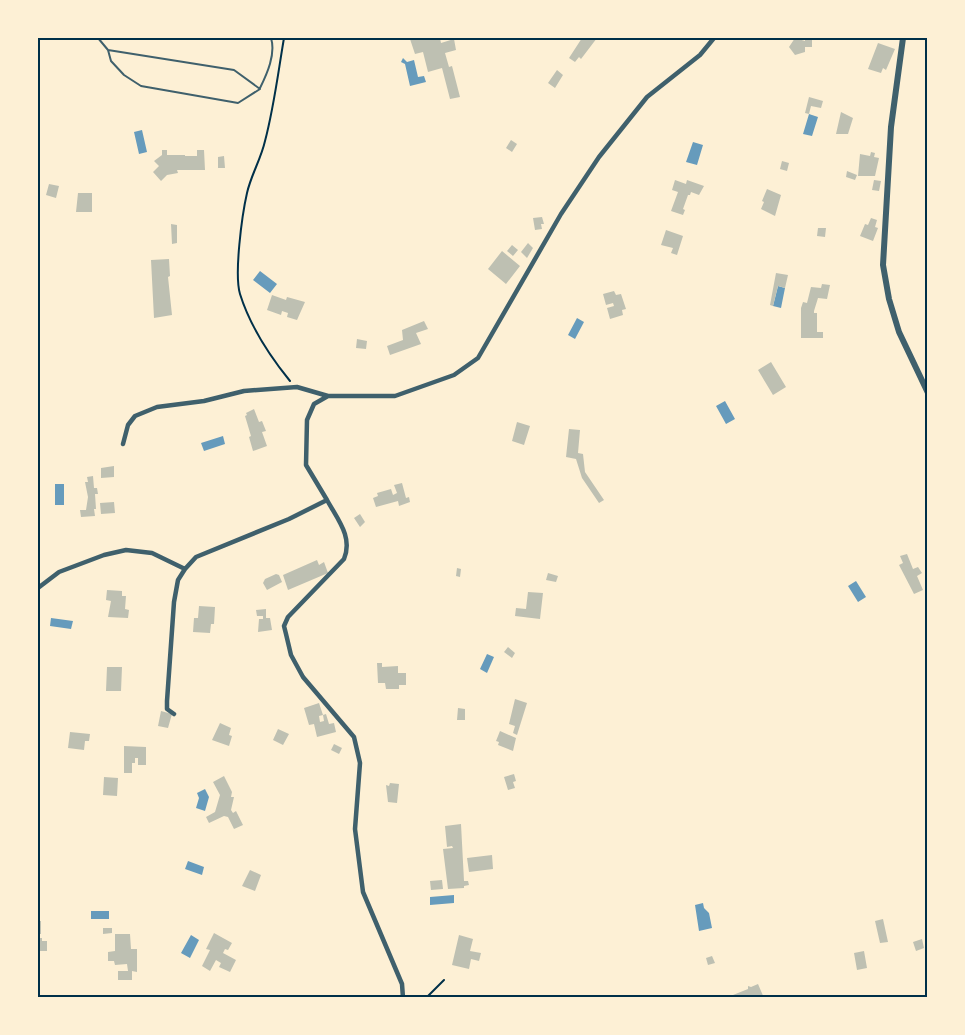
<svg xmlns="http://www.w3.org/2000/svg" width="965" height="1035" viewBox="0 0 965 1035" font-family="'Public Sans',sans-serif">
  <rect width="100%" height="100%" fill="#fdf0d5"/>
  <path fill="#669bbc" d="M 403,58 L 407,62 L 414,60 L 418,77 L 424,76 L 426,82 L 410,86 L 405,64 L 401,62 Z
    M 809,114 L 818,117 L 812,136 L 803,134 Z
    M 142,130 L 147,152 L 139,154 L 134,132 Z
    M 693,142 L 703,145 L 697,165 L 686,162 Z
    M 260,271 L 277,284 L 270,293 L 253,280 Z
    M 778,286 L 785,288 L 781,308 L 773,306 Z
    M 577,318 L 584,322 L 575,339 L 568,335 Z
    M 725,401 L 735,419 L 726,424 L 716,406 Z
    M 223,436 L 225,444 L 204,451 L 201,443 Z
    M 55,484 L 64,484 L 64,505 L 55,505 Z
    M 856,581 L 866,597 L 858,602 L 848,586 Z
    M 51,618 L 73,621 L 71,629 L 50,626 Z
    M 487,654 L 494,657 L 487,673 L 480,669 Z
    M 205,789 L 209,797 L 205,811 L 196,808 L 199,798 L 197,793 Z
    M 188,861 L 204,867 L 202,875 L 185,869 Z
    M 454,895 L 454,903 L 430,905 L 430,897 Z
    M 703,903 L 704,908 L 709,913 L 712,928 L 699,931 L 695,905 Z
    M 91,911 L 109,911 L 109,919 L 91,919 Z
    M 191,935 L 199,940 L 190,958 L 181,953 Z"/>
  <path fill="#bec0b2" d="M 417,38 L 440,38 L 441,43 L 454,39 L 456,50 L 445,53 L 449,67 L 452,66 L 460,97 L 450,99 L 442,68 L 428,72 L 423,52 L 415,54 L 410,39 Z
    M 582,38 L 597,38 L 581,59 L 579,57 L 575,62 L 569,58 Z
    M 795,38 L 805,41 L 805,38 L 812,38 L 812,47 L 805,47 L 805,52 L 795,55 L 789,47 Z
    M 878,43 L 895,49 L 886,70 L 883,68 L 881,73 L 868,69 Z
    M 557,70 L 563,75 L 555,88 L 548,83 Z
    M 809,97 L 823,101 L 821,108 L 811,106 L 809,114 L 805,113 Z
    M 841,112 L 853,118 L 848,134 L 836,134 Z
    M 511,140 L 517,144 L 512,152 L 506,148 Z
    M 162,150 L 167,150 L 167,155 L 185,155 L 185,156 L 197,156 L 197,150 L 204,150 L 205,170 L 177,170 L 178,173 L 167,175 L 161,181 L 153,172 L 159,166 L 154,161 L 162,155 Z
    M 871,152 L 875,153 L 874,157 L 879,158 L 875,176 L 858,176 L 860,154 L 870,156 Z
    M 224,156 L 225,168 L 218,168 L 218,157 Z
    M 782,161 L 789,163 L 787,171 L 780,169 Z
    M 847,171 L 857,175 L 855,180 L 846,177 Z
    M 675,180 L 686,184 L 687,180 L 704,186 L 699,195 L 691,192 L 690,195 L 688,195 L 683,209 L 685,210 L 683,215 L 671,211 L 678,192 L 672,190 Z
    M 874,180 L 881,181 L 879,191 L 872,190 Z
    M 49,184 L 59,186 L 56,198 L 46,195 Z
    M 767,189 L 781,195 L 775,216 L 761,209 L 764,202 L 762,201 Z
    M 78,193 L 92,193 L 92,212 L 76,212 Z
    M 542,217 L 544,224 L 541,224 L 542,229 L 535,230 L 533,218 Z
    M 871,218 L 877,220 L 875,227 L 878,228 L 873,241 L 860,236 L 865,224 L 868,225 Z
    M 171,224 L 177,225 L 177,243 L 172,244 Z
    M 818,228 L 826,228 L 825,237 L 817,236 Z
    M 666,230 L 683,236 L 677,255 L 671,253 L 673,248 L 661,245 Z
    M 528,243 L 533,248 L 527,258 L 521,252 Z
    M 512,245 L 518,250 L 513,256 L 507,251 Z
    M 502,251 L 520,266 L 506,284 L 488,269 Z
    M 169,259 L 170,276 L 168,277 L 172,315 L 154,318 L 151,260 Z
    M 776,273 L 788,275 L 785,288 L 778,286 L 773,306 L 770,305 Z
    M 822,284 L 830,285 L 827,299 L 818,298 L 814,311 L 814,313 L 817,313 L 817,332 L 823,332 L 823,338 L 801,338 L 801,308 L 803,302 L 807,303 L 811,287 L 821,288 Z
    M 614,291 L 616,295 L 621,294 L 626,309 L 622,310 L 623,315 L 610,319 L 607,308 L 614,306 L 613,303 L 606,305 L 603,294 Z
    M 272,295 L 286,300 L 287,297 L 305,302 L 297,320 L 287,317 L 288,313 L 282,311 L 281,315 L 267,310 Z
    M 424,321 L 428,329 L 416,333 L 421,344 L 390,355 L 387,346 L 403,340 L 402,330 Z
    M 357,339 L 367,341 L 366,349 L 356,348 Z
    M 771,362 L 786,387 L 773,395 L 758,370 Z
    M 254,409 L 259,422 L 262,421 L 266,431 L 262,432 L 267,446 L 253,451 L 249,437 L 251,436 L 245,416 L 247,415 L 246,413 Z
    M 517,422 L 530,426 L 524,445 L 512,441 Z
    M 569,429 L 580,430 L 578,453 L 583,454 L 585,472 L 604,500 L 599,503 L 582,478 L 576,459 L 566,457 Z
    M 114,466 L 114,477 L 101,478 L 101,468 Z
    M 93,476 L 94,488 L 97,488 L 98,494 L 95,494 L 96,509 L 94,509 L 95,516 L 81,517 L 80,510 L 86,510 L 88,497 L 85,482 L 88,482 L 87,477 Z
    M 402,483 L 406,498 L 409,497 L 410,502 L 399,506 L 398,501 L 376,507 L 373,498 L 378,496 L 377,493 L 391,489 L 393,495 L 397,493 L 394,485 Z
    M 114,502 L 115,513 L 101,514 L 100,503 Z
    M 360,514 L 365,522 L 360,527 L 354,518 Z
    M 907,554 L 913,569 L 918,567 L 922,573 L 917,576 L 923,590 L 914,594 L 899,565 L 903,563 L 900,556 Z
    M 317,560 L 319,565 L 324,562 L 328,573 L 288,590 L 283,575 Z
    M 457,568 L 461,569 L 460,577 L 456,576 Z
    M 548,573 L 558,576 L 556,582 L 546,580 Z
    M 276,574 L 279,575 L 282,582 L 267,590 L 263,583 L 265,579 Z
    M 107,590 L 122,591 L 122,596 L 126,596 L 125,609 L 129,610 L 128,618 L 108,617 L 111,601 L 106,600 Z
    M 528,592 L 543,593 L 540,619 L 515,616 L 516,608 L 526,609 Z
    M 199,606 L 215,607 L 214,624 L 211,624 L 210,633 L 193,632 L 194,618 L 198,618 Z
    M 266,609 L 266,618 L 270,618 L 272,630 L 258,632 L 259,619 L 263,619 L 263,616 L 257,616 L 256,610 Z
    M 508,647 L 515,653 L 512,658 L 504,652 Z
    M 377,663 L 382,663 L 382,667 L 398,666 L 398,673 L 406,673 L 406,685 L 399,685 L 399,689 L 386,689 L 385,683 L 378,683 Z
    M 107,667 L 122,667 L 121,691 L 106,691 Z
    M 515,699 L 527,703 L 517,735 L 513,733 L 515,726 L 509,724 Z
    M 319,703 L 323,715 L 319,716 L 320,722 L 324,721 L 323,715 L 326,714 L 329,724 L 334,723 L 336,732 L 317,737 L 314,724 L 309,725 L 304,708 Z
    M 458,708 L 465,709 L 465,720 L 457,720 Z
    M 161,711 L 172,714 L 168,728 L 158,726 Z
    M 220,723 L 231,728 L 229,735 L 232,736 L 229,746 L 212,740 Z
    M 278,729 L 289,734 L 283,745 L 273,740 Z
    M 500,731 L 516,738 L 513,751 L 498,745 L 499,742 L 496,741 Z
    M 70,732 L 90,734 L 89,741 L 85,741 L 84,750 L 68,748 Z
    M 334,744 L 342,748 L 339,754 L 331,750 Z
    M 124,746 L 146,747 L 146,765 L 138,765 L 138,758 L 135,758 L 135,763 L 132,763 L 132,773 L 124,773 Z
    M 514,774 L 516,781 L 513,782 L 515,788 L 508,790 L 504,777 Z
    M 224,776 L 232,792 L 231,797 L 234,797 L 231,810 L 233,813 L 236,811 L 243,825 L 234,829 L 228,817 L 224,816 L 209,823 L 206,817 L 215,812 L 220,795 L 213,782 Z
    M 104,777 L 118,778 L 117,796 L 103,795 Z
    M 390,783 L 399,784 L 397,803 L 388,802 L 386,785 L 389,786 Z
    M 461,824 L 464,881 L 468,881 L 469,885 L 464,886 L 464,888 L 448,889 L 443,849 L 453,848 L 452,846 L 447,847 L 445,826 Z
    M 492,855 L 493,869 L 469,872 L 467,858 Z
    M 250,870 L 261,875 L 255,891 L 242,886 Z
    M 442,880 L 443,889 L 431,890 L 430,881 Z
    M 883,919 L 888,942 L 880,943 L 875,921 Z
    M 38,921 L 41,921 L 41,934 L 38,934 Z
    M 103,928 L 112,928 L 112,933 L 103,934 Z
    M 214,933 L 232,943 L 228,950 L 225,949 L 223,953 L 236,960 L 230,972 L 219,967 L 221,963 L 216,960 L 210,971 L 202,966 L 210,950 L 206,949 Z
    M 115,934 L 130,934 L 131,949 L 137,949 L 137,972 L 132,971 L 132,980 L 118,980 L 118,971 L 128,971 L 127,964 L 115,965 L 114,961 L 108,961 L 108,952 L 115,951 Z
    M 459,935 L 473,939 L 470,951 L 481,953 L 479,961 L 471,959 L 469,969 L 452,965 Z
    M 38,938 L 42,938 L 42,941 L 47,941 L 47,951 L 38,951 Z
    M 922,939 L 924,948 L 916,951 L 913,942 Z
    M 864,951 L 867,968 L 857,970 L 854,953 Z
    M 712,956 L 715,963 L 708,965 L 706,958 Z
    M 758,984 L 764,998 L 735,998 L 733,995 L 748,989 L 748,986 L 751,987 Z"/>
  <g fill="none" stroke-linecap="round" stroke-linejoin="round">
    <path stroke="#003049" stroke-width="2" d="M 284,38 C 278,73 274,107 265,141 C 261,159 251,175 247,193 C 242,215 234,274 240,294 C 250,326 269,355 290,381
      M 426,998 L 444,980"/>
    <path stroke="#3f606c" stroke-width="2" d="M 98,38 L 108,50 L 111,61 L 124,75 L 141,86 L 238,103 L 260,89 L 234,70 L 108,50
      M 260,88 C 267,74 276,54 271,38"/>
    <path stroke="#3f606c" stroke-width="4.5" d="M 123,444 L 128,425 L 135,416 L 157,407 L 204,401 L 244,391 L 297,387 L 328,396 L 395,396 L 454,375 L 478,358 L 561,214 L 599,157 L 647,97 L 700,55 L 714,38
      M 327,500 C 338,520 353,537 344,559 L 288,617 L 284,626 L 286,634 L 291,655 L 303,677 L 354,737 L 360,763 L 355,829 L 363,892 L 402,984 L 403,998
      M 38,588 L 59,572 L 104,555 L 126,550 L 152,553 L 185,569
      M 174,714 L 167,709 L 167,701 L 174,602 L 178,580 L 185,569 L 196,557 L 289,519 L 327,500 L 306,465 L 307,420 L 314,404 L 328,396"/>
    <path stroke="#3f606c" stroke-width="6" d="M 903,38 L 891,127 L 883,265 L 889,299 L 899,332 L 928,393"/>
  </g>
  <rect width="965" height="1035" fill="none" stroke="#fdf0d5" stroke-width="78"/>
  <rect x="39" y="39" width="887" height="957" fill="none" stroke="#003049" stroke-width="2"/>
</svg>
